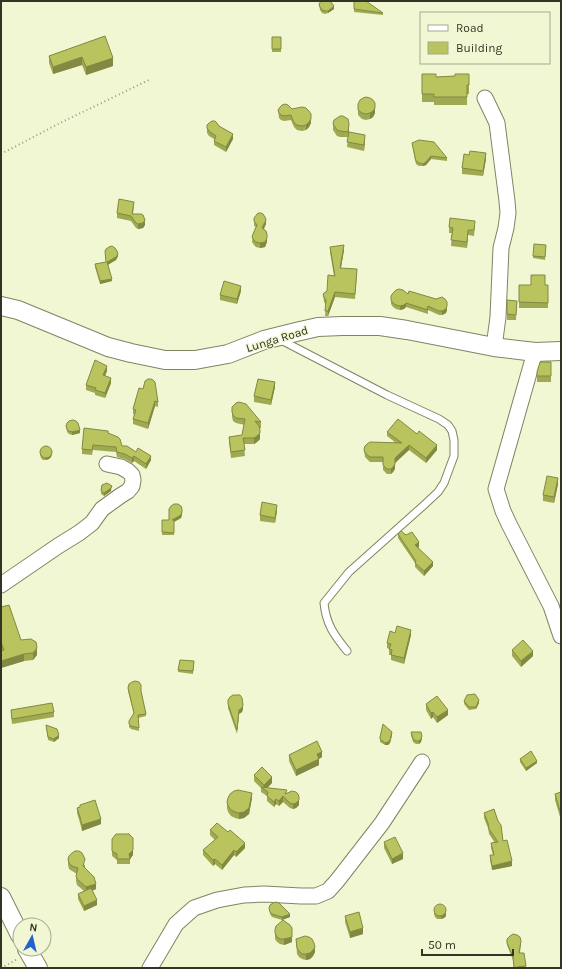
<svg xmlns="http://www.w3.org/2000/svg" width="562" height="969" viewBox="0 0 562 969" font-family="Karla,sans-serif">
  <rect width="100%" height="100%" fill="#f1f7d2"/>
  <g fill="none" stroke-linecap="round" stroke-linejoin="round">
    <g stroke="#7f8462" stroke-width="9">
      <path id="service" d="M 279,339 L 387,395 L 439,419 L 448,425 L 452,431 L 454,440 L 454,456 L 444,483 L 438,492 L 423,506 L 349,572 L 324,603 C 326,624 334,635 347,651"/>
    </g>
    <g stroke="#7f8462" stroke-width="17">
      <path id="minor" d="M 485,98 L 497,123 L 507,201 L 508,213 L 506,228 L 501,248 L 498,317 L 494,347
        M 535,352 L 496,489 L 503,511 L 509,524 L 551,606 L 561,636
        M 1,585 L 58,546 L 79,533 L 92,523 L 102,509 L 120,496 L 128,491 L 132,486 L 133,480 L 132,475 L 128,471 L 121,467 L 107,464
        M 150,968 L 176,924 L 194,908 L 217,900 L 244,895 L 264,894 L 301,896 L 316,896 L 328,891 L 337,881 L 382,823 L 422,762"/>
    </g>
    <g stroke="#7f8462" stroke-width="20">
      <path id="tertiary" d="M 1,306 L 18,310 L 108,347 L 131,353 L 165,360 L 195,360 L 228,354 L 264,340 L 296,332 L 318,327 L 342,326 L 380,326 L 407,330 L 494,347 L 535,352 L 561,351
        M 1,897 L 20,935
        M 27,949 L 38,968"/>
    </g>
    <path stroke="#979b81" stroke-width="2" stroke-dasharray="1 3" stroke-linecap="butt" d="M 1,154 L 60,123 L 151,79
      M 1,968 L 16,960"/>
    <use href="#service" stroke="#fff" stroke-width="7"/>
    <use href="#minor" stroke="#fff" stroke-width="15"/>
    <use href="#tertiary" stroke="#fff" stroke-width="18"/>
  </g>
  <path fill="#9fa951" d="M 319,4 L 334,9 L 328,13 L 325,14 L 322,13 L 320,10 Z
    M 354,9 L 383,13 L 383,15 L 354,12 Z
    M 105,36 L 113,66 L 86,75 L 82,65 L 53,74 L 49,63 L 49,56 Z
    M 272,37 L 281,37 L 281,52 L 272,52 Z
    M 422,74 L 436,77 L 455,76 L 469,74 L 469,94 L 467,94 L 467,105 L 434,105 L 434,102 L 422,102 Z
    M 375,103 L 375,113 L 373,117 L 370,119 L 366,120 L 362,119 L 358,115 L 358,104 Z
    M 292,109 L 311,114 L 311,123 L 309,127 L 306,130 L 302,131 L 297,130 L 294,127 L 291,120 L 284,121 L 281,120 L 279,118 L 278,110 Z
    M 333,124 L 349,130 L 349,132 L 365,141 L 364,151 L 347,147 L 348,137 L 340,137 L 337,136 L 333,130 Z
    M 207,125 L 219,126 L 233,139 L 226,152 L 214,145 L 214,139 L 209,136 L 207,133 Z
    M 412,143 L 447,158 L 447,161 L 431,159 L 426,165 L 423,166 L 419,166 L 416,164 L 415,160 Z
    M 486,159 L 483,176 L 462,174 L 462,168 Z
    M 134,206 L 133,214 L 145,225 L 143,228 L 138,229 L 136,228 L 131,221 L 117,218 L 117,213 Z
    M 254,218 L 266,224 L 264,229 L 267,234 L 267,242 L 265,247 L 260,248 L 256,247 L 254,245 L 252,242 L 253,234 L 256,227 L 254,226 Z
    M 475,226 L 474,236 L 468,235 L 467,248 L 451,246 L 452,233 L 449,233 L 449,227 Z
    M 330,247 L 344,250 L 341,268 L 357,274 L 355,299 L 335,297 L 328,316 L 325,316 L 326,305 L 324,302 L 323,294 L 327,291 L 334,276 L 330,252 Z
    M 546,248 L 545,260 L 533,258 L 533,256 Z
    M 118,256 L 116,260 L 108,265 L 112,281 L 100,284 L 95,267 L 95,264 L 106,262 Z
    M 519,285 L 548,285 L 548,308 L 519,308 Z
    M 241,291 L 237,304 L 220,300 L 220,295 Z
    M 408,294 L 447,310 L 446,313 L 442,315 L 439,315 L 428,310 L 428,314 L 406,307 L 404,309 L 400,310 L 396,309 L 393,307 L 391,304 L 391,296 Z
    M 517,301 L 516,320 L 507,320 L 507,314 Z
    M 551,362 L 551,382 L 537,382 L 537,372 Z
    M 107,371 L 105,376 L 111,383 L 105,398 L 95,395 L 95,393 L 86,390 L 86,385 Z
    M 275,387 L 271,405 L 254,402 L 254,396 Z
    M 139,388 L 158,402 L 158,407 L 155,406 L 148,429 L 133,424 L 133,419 L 135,415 L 133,414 L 133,409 Z
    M 232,407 L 261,422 L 261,428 L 260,428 L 260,439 L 257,442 L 254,444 L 244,444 L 245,456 L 231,458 L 229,442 L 229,437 L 242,435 L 245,425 L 236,423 L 233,421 L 232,417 Z
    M 66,426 L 80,433 L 72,435 L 69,434 L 67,432 Z
    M 387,432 L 437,450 L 426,463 L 409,450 L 395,463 L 395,469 L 393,472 L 391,474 L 387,474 L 383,470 L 383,462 L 370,462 L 365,457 L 364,449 L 396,443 L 387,436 Z
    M 108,433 L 122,446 L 151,460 L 146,469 L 134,461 L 132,463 L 125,459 L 117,457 L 116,452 L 93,450 L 92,455 L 82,454 L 82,449 Z
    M 40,452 L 52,454 L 51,457 L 49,459 L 46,460 L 43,460 L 41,458 L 40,455 Z
    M 558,484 L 554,503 L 543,501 L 543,495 Z
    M 102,485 L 112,486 L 111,491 L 104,496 L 101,494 Z
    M 277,511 L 275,523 L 260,521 L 260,515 Z
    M 182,515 L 181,518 L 174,522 L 174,535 L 162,535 L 162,520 L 169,520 Z
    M 398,534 L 419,547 L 418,547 L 433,566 L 424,576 L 415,567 L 415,563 L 398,538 Z
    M 1,607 L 21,640 L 37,655 L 33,660 L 24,661 L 1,668 L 1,651 L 2,651 L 1,649 Z
    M 411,635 L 404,664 L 391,660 L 391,655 L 389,655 L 389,649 L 387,648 L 387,643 Z
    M 512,650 L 533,656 L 521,667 L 512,656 Z
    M 194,664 L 193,674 L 178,672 L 178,670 Z
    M 128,688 L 141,691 L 146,714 L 146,716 L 138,718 L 139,731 L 131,729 L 129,727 L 129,723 L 134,714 L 128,691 Z
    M 228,700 L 243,709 L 242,712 L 239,714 L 237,734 L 228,708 Z
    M 464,701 L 479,703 L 476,709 L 469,710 L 464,704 Z
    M 426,704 L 448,715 L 437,723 L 433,717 L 431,719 L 426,710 Z
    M 11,710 L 54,712 L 54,717 L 12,724 L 11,715 Z
    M 46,725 L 59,738 L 54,742 L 48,740 Z
    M 411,732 L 422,739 L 421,742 L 419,744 L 416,744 L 413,742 L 411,735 Z
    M 392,735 L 390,743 L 388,745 L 385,745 L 380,742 L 380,737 Z
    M 289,755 L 322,757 L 319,759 L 319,765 L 296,776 L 289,761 Z
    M 520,759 L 537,763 L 526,771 L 520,762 Z
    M 254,775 L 272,783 L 267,788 L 287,793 L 299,802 L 299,805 L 296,808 L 293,809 L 290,808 L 283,802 L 279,806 L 276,804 L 274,807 L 267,801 L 267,796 L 261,792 L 261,788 L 254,781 Z
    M 561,792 L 561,816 L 560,817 L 555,800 L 555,794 Z
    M 252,798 L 249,814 L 244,818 L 239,819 L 235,818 L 231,816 L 228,812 L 227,808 L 227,802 Z
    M 80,805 L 101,824 L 82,831 L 80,823 L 77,813 L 77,808 L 80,807 Z
    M 484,813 L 503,841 L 512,866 L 492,870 L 490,860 L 490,855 L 493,855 L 491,848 L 491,843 L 495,843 L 489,834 L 488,828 L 484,818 Z
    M 210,830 L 245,848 L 236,857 L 234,855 L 222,870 L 215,864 L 213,866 L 203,855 L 203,850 L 215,840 L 210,835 Z
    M 112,839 L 133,855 L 130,859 L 130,864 L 117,864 L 117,860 L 112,856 Z
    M 384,842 L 403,859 L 392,864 L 384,848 Z
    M 68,859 L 85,865 L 85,867 L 96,889 L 92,891 L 97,905 L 84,911 L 78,899 L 78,894 L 84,891 L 77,885 L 76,881 L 77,874 L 72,871 L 69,869 L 68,865 Z
    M 269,908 L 290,917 L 282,920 L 272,917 L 270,914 Z
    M 446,910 L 446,916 L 444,918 L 441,919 L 437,919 L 435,917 L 434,914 L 434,911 Z
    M 345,916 L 363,934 L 350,938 L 345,922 Z
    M 275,930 L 292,942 L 284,945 L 280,944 L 277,942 L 275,939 Z
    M 296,939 L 315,952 L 313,956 L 310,959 L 306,960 L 302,959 L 299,957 L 297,954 Z
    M 507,939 L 521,943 L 520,953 L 526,966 L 526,968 L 514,968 L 513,960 L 507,945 Z"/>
  <path fill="#828942" d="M 334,6 L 334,9 L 328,13 L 328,11 Z
    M 82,57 L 82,65 L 53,74 L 53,67 Z
    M 113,58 L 113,66 L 86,75 L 86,67 Z
    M 375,108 L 375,113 L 373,117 L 370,119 L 370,113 Z
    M 311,119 L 311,123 L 309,127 L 306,130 L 306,125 Z
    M 349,124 L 349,130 L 348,137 L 348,132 Z
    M 233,134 L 233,139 L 226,152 L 226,147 Z
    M 365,135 L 365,141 L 364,151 L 364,145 Z
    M 486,153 L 486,159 L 483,176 L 483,171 Z
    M 431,156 L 431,159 L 426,165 L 423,166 L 423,164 Z
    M 145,220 L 145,225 L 143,228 L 138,229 L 138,224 Z
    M 266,220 L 266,224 L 262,232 L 262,228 Z
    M 468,230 L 468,235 L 467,248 L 467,242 Z
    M 267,238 L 267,242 L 265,247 L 260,248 L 260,243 Z
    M 344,245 L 344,250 L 340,273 L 340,268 Z
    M 118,254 L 118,256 L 116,260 L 107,265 L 107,262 Z
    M 112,279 L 112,281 L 100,284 L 100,281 Z
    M 241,286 L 241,291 L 237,304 L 237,299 Z
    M 335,292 L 335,297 L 328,316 L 328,311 Z
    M 406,303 L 406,307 L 404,309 L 400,310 L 400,306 Z
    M 447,306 L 447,310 L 446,313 L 442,315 L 442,311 Z
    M 107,366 L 107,371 L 103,380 L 103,375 Z
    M 111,378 L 111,383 L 105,398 L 105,393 Z
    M 275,382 L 275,387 L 271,405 L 271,400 Z
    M 155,401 L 155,406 L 148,429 L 148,423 Z
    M 80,430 L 80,433 L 72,435 L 72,432 Z
    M 260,430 L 260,439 L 257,442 L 254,444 L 254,438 Z
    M 409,445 L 409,450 L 395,463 L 395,458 Z
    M 437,445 L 437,450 L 426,463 L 426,458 Z
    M 52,451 L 51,457 L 49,459 L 46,460 L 46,458 Z
    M 134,456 L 134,461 L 132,463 L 132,458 Z
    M 151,456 L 151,460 L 146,469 L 146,464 Z
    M 395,464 L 395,469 L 393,472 L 391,474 L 391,469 Z
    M 558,478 L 558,484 L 554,503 L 554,497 Z
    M 111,488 L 111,491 L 104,496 L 104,493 Z
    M 277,505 L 277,511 L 275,523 L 275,518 Z
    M 182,512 L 182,515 L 181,518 L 172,523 L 172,520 Z
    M 419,542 L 419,547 L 415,549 L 415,545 Z
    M 433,562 L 433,566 L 424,576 L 424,571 Z
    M 411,630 L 411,635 L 404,664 L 404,658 Z
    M 37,648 L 37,655 L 33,660 L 33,653 Z
    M 533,651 L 533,656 L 521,667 L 521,661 Z
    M 24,654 L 24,661 L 1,668 L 1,661 Z
    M 479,700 L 479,703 L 476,709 L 476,707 Z
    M 243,705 L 243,709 L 242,712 L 239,714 L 237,734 L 239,710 Z
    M 448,710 L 448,715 L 437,723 L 437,717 Z
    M 433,712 L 433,717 L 431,719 L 431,713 Z
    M 392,732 L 392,735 L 390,743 L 388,745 L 385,745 L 385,743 Z
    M 59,735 L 59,738 L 54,742 L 54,739 Z
    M 422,736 L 421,742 L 419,744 L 419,741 Z
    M 322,752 L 322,757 L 317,760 L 317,754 Z
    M 319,759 L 319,765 L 296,776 L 296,770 Z
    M 537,761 L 537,763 L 526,771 L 526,768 Z
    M 272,777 L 272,783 L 265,790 L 264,789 L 264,785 Z
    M 252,793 L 252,798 L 249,814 L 244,818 L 239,819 L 239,813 Z
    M 283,796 L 283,802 L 279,806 L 279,801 Z
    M 299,797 L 299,805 L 296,808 L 293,809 L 293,804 Z
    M 276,799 L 276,804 L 274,807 L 274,802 Z
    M 560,811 L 561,811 L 561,816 L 560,817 Z
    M 101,819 L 101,824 L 82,831 L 82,825 Z
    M 245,843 L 245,848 L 236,857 L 236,852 Z
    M 133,850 L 133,855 L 130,859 L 129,854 Z
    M 234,850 L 234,855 L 222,870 L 222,865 Z
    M 403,853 L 403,859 L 392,864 L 392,859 Z
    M 215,859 L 215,864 L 213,866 L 213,860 Z
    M 512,861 L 512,866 L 492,870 L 492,866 Z
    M 96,884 L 96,889 L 86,893 L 86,887 Z
    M 97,900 L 97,905 L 84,911 L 84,906 Z
    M 446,913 L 446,916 L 444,918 L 441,919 L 441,916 Z
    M 290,914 L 290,917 L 282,920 L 282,917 Z
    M 363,928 L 363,934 L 350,938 L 350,932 Z
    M 292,937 L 292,942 L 284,945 L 284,939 Z
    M 315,947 L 315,952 L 313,956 L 310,959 L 306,960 L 306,954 Z"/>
  <path fill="#b9c45e" stroke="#828942" d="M 321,1 L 330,1 L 334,6 L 328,11 L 325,11 L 322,10 L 320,7 L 319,4 Z
    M 354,1 L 366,1 L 383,13 L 354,9 Z
    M 105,36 L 113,58 L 86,67 L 82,57 L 53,67 L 49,56 Z
    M 272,37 L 281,37 L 281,49 L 272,49 Z
    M 422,74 L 436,74 L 436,77 L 455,76 L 455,74 L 469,74 L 469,85 L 467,85 L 467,97 L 434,97 L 434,94 L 422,94 Z
    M 366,97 L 370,98 L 373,100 L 375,103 L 375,108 L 373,111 L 370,113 L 366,114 L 362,113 L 358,110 L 358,104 L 360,100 L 363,98 Z
    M 285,104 L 288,105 L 292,109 L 302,107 L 306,108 L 309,111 L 311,114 L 311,119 L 309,122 L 306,125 L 302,126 L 297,125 L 294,123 L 291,115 L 284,116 L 281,115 L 279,113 L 278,110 L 280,107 L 282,105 Z
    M 340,116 L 343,116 L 348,119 L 349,124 L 348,132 L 340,131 L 337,130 L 333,124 L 334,120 Z
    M 212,121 L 215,121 L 217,123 L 219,126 L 233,134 L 226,147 L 214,141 L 216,136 L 209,131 L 207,128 L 207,125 L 209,123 Z
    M 349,132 L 365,135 L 364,145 L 347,142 Z
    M 419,140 L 434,142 L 447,158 L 431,156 L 426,162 L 423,164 L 419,163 L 416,161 L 415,157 L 412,143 Z
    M 470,151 L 486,153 L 483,171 L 462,168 L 464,154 L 469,155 Z
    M 119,199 L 134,202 L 132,214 L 141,214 L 143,215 L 145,220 L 143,223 L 138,224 L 136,223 L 131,216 L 117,213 Z
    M 258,213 L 261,213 L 263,214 L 265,217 L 266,220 L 262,228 L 266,231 L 267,234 L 267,238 L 265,242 L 260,243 L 256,242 L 254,240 L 252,237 L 253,234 L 257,225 L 254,221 L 254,218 Z
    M 450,218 L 475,221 L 474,230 L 468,230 L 467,242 L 451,240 L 453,228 L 449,227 Z
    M 534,244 L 546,245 L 545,257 L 533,256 Z
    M 344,245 L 340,268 L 357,269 L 355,294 L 335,292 L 328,311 L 325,311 L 326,300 L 324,297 L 323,294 L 327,291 L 328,275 L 335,276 L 330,247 Z
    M 112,246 L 115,248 L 117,251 L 118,254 L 116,257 L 107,262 L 112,279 L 100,281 L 95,264 L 106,262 L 105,251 L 106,249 L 109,247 Z
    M 531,275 L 545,275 L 545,285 L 548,285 L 548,303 L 519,302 L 519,285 L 531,285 Z
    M 224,281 L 241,286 L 237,299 L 220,295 Z
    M 399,289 L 403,290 L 408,294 L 409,291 L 436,299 L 442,297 L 445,299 L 447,302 L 447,306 L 446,309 L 442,311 L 439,311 L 428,306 L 427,308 L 428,309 L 428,310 L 406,303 L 404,305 L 400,306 L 396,305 L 393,303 L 391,300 L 391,296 L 393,293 L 396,290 Z
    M 507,300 L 517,301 L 516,315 L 507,314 Z
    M 95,360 L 107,366 L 103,375 L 111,378 L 105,393 L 95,390 L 96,388 L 86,385 Z
    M 540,362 L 551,362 L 551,376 L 537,376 L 537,372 Z
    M 148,379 L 151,379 L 153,380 L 155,382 L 158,402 L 155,401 L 148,423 L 133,419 L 136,410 L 133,409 L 139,388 L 143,389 L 145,381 Z
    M 258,379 L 275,382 L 271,400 L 254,396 Z
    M 239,402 L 246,404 L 261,422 L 255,421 L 259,426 L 260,430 L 260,433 L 257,436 L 254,438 L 243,438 L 245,450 L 231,452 L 229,437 L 242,435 L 245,419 L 236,418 L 233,415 L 232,412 L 232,407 L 236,403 Z
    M 398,419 L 417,434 L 419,431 L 437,445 L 426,458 L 409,445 L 395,458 L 395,464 L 393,467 L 391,469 L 387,469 L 383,465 L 383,457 L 370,457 L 365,453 L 364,449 L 365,446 L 367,444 L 370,442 L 402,443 L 387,432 Z
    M 73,420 L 76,421 L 78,423 L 80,430 L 72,432 L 69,431 L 67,429 L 66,426 L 67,423 L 69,421 Z
    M 84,428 L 108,431 L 108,433 L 118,437 L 120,439 L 122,446 L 127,446 L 136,452 L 138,448 L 151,456 L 146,464 L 134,456 L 132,458 L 125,454 L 117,452 L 116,447 L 93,445 L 92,450 L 82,449 Z
    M40 452a6 6 0 1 1 12 0a6 6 0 1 1-12 0Z
    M 547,476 L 558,478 L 554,497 L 543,495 Z
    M 107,483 L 112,486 L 111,488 L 104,493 L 101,491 L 102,485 Z
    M 262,502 L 277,505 L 275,518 L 260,515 Z
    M 174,504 L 178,504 L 181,506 L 182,509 L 182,512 L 181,515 L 172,520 L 174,520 L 174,533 L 162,532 L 162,520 L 169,520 L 169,509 L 171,506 Z
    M 401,531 L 406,535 L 412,532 L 419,542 L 415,545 L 433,562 L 424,571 L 415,563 L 416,561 L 398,534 Z
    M 9,605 L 21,640 L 31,639 L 36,642 L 37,648 L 33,653 L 24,654 L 1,661 L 1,651 L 4,650 L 1,642 L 1,607 Z
    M 397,626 L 411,630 L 404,658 L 391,655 L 392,650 L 389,649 L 391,644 L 387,643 L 390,631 L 395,633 Z
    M 523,640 L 533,651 L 521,661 L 512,650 Z
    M 180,660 L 194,661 L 193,671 L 178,670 Z
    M 135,681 L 139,682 L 141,685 L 141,691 L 146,714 L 138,715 L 139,728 L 131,726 L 129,724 L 129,721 L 134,713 L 128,688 L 129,684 L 132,682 Z
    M 475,694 L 479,700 L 476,707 L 469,707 L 464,701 L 467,695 Z
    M 233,695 L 240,695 L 242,698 L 243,705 L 242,708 L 239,710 L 237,730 L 228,704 L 228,700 L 230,697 Z
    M 437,696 L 448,710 L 437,717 L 433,712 L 431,713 L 426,704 Z
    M 52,703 L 54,712 L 12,719 L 11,710 Z
    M 383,724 L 392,732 L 390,740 L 388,742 L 385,743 L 380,739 L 380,737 Z
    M 46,725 L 57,729 L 59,735 L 54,739 L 48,737 Z
    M 411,732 L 421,732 L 422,736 L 421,739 L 419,741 L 416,741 L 413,739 Z
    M 317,741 L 322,752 L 317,754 L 319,759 L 296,770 L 289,755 Z
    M 531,751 L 537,761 L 526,768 L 520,759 Z
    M 262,767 L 272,777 L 264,785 L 254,775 Z
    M 261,787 L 287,790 L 285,794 L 292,791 L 296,792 L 298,794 L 299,797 L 299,800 L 296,803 L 293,804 L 290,803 L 283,796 L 279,801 L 276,799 L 274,802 L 267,796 L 268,792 Z
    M 238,790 L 252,793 L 249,808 L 244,812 L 239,813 L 235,812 L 231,810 L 228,806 L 227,802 L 228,798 L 230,794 L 234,791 Z
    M 561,792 L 561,811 L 560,811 L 555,794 Z
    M 95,800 L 101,819 L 82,825 L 80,817 L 77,808 L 80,807 L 80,805 Z
    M 494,809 L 498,821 L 501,825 L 503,841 L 507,840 L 512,861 L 492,866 L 490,855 L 494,855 L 491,843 L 498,842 L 489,829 L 488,823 L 484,813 Z
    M 217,823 L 228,832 L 230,830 L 245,843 L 236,852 L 234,850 L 222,865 L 215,859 L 213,860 L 203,850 L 218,837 L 210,830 Z
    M 116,834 L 129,834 L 133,838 L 133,850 L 129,854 L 130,859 L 117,859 L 117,854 L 112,851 L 112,839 Z
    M 395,837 L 403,853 L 392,859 L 384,842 Z
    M 75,851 L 79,851 L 82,853 L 85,859 L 83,866 L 94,877 L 96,884 L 86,887 L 77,879 L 76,876 L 78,868 L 72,866 L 69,863 L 68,859 L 69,856 L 72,853 Z
    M 91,888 L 97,900 L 84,906 L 78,894 Z
    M 276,902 L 279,903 L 290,914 L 282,917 L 272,914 L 270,912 L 269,908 L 270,905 L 273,903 Z
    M434 910a6 6 0 1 1 12 0a6 6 0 1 1-12 0Z
    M 359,912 L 363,928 L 350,932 L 345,916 Z
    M 283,920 L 290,925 L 292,928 L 292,937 L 284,939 L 280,939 L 277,937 L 275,933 L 275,930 L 276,926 Z
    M 513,934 L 517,935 L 520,937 L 521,941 L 519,953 L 524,953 L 526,966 L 517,967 L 517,968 L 516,967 L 514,968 L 513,957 L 507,943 L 507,939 L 510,936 Z
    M 305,936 L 309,937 L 312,939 L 314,943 L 315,947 L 313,950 L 310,953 L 306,954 L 302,954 L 299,951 L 297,948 L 296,939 Z"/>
  <g text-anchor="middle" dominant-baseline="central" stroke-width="3" stroke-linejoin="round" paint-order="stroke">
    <g font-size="12" fill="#323426" stroke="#f1f7d2">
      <text transform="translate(277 339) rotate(-17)">Lunga Road</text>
    </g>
  </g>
  <rect width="562" height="969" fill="none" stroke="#323426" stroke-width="4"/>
  <rect x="420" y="12" width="130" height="52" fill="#f1f7d2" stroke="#a5a98d"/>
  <rect x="428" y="25" width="20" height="6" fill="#ffffff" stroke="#a5a98d"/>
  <text x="456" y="32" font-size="12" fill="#323426">Road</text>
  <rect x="428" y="42" width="20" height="12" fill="#b9c45e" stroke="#a5a98d"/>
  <text x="456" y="52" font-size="12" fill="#323426">Building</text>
  <g transform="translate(32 937) rotate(8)"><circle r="19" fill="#f1f7d2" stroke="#a5a98d"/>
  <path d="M0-3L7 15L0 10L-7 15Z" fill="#2361ce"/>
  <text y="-6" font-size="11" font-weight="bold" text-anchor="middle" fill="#323426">N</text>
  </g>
  <path d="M422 949v6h91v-6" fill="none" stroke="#323426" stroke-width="2"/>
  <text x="428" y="949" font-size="12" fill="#323426" stroke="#f1f7d2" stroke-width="3" paint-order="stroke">50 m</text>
</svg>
